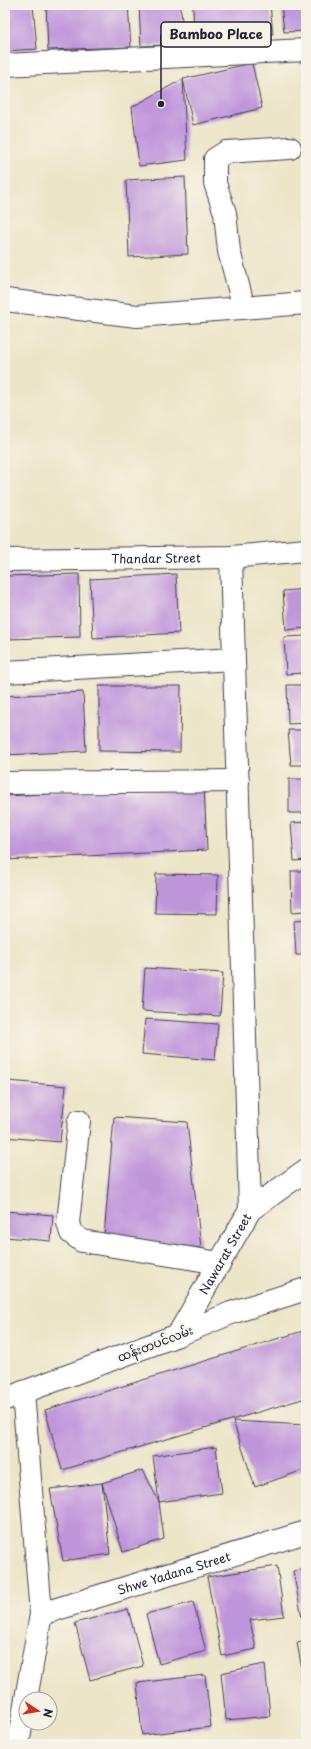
<svg xmlns="http://www.w3.org/2000/svg" width="311" height="1749" viewBox="0 0 311 1749" font-family="'Playpen Sans','Noto Sans Myanmar',sans-serif">
  <rect width="100%" height="100%" fill="#f7f3e8"/>
  <filter id="ink" filterUnits="userSpaceOnUse"><feTurbulence type="fractalNoise" baseFrequency=".025" numOctaves="2"/><feDisplacementMap in="SourceGraphic" scale="8" xChannelSelector="R" yChannelSelector="G"/><feConvolveMatrix kernelMatrix="1 2 1 2 8 2 1 2 1" color-interpolation-filters="sRGB"/></filter>
  <filter id="wash" filterUnits="userSpaceOnUse"><feTurbulence type="fractalNoise" baseFrequency=".012" numOctaves="4" result="noise"/><feDisplacementMap in="SourceGraphic" scale="16" xChannelSelector="R" yChannelSelector="G"/><feGaussianBlur stdDeviation="0.9" result="paint"/><feColorMatrix in="noise" values="0 0 0 0 0 0 0 0 0 0 0 0 0 0 0 0 0 1.4 0 .05"/><feComposite in="paint" operator="in"/></filter>
  <g filter="url(#wash)">
    <rect width="100%" height="100%" fill="#ede5c8"/>
    <g id="blocks">
      <path fill="#c096db" d="M 5,5 L 33,5 L 37,49 L 5,51 Z
        M 46,5 L 128,5 L 131,47 L 48,50 Z
        M 139,5 L 180,5 L 185,44 L 141,46 Z
        M 193,5 L 270,5 L 273,34 L 194,45 Z
        M 281,5 L 306,5 L 306,31 L 284,32 Z
        M 252,63 L 262,108 L 193,125 L 183,79 L 187,160 L 139,166 L 132,107 L 183,79 Z
        M 185,177 L 188,254 L 129,257 L 126,180 Z
        M 79,574 L 80,637 L 6,639 L 5,576 Z
        M 176,574 L 179,633 L 93,638 L 90,579 Z
        M 306,589 L 306,628 L 286,630 L 283,591 Z
        M 306,636 L 306,673 L 286,674 L 284,637 Z
        M 287,685 L 306,685 L 306,723 L 288,724 Z
        M 99,686 L 181,686 L 180,752 L 99,751 Z
        M 83,692 L 86,751 L 5,755 L 5,696 Z
        M 288,730 L 306,730 L 306,765 L 291,765 Z
        M 289,779 L 306,779 L 306,813 L 289,813 Z
        M 204,786 L 207,850 L 5,860 L 5,796 Z
        M 306,822 L 306,860 L 294,861 L 291,823 Z
        M 291,871 L 306,871 L 306,911 L 292,912 Z
        M 156,874 L 218,875 L 217,914 L 155,913 Z
        M 306,920 L 306,955 L 296,955 L 294,921 Z
        M 145,968 L 223,973 L 220,1016 L 142,1011 Z
        M 145,1019 L 218,1024 L 215,1060 L 142,1054 Z
        M 8,1081 L 66,1086 L 60,1142 L 5,1137 L 5,1113 Z
        M 114,1117 L 187,1122 L 201,1248 L 104,1237 Z
        M 5,1211 L 53,1215 L 51,1241 L 5,1237 Z
        M 306,1330 L 306,1398 L 62,1470 L 45,1410 Z
        M 233,1421 L 305,1425 L 306,1469 L 255,1487 Z
        M 216,1447 L 222,1493 L 159,1502 L 153,1456 Z
        M 143,1470 L 159,1502 L 164,1539 L 123,1552 L 102,1483 L 110,1554 L 63,1561 L 50,1489 L 102,1483 Z
        M 277,1566 L 284,1616 L 250,1620 L 256,1649 L 222,1656 L 207,1577 Z
        M 306,1569 L 306,1623 L 303,1623 L 293,1571 Z
        M 193,1602 L 206,1651 L 159,1664 L 146,1614 Z
        M 128,1609 L 143,1666 L 90,1680 L 75,1623 Z
        M 306,1641 L 306,1685 L 305,1685 L 297,1643 Z
        M 265,1664 L 270,1716 L 226,1720 L 221,1673 Z
        M 205,1675 L 211,1727 L 142,1735 L 137,1683 Z"/>
    </g>
  </g>
  <g filter="url(#ink)">
    <use href="#blocks" fill-opacity="0" stroke="#403f50" stroke-width="1"/>
    <g fill="none" stroke-linecap="round" stroke-linejoin="round">
      <g stroke="#403f50" stroke-width="24">
        <g id="minor">
          <path d="M 5,65 L 306,50"/>
          <path d="M 5,300 L 137,316 L 306,303"/>
          <path d="M 244,308 L 229,251 L 225,213 L 215,183 L 215,159 L 226,152 L 290,148"/>
          <path d="M 231,557 L 250,1210"/>
          <path id="s1" d="M 5,560 L 231,557 L 306,550"/>
          <path d="M 5,672 L 234,659"/>
          <path d="M 5,783 L 238,781"/>
          <path d="M 79,1121 L 68,1223 L 71,1233 L 82,1241 L 220,1263"/>
          <path id="s2" d="M 178,1335 L 250,1210 L 306,1170"/>
          <path d="M 5,1399 L 178,1335 L 231,1313 L 306,1289"/>
          <path id="s3" d="M 41,1614 L 306,1532"/>
          <path d="M 18,1744 L 41,1614 L 23,1392"/>
        </g>
      </g>
      <use href="#minor" stroke="#fff" stroke-width="22"/>
    </g>
  </g>
  <g text-anchor="middle" dominant-baseline="central" stroke-width="4" stroke-linejoin="round" paint-order="stroke">
    <g font-size="12" fill="#22223b" stroke="#f7f3e8">
      <text stroke="none"><textPath href="#s1" startOffset="151">Thandar Street</textPath></text>
      <text stroke="none"><textPath href="#s2" startOffset="94">Nawarat Street</textPath></text>
      <text transform="translate(155 1343) rotate(-21)">ထန်းတပင်လမ်း</text>
      <text stroke="none"><textPath href="#s3" startOffset="139">Shwe Yadana Street</textPath></text>
    </g>
  </g>
  <path fill="none" stroke="#22223b" stroke-width="1.5" d="M161 104L161 35"/>
  <circle fill="#22223b" stroke="#f7f3e8" stroke-width="1.5" cx="161" cy="104" r="4"/>
  <rect fill="#f7f3e8" stroke="#22223b" stroke-width="1.5" x="161" y="22" width="110" height="25" rx="4"/>
  <g font-size="13" text-anchor="middle" font-weight="bold" fill="#22223b">
    <text x="216" y="39">Bamboo Place</text>
  </g>
  <rect width="311" height="1749" fill="none" stroke="#f7f3e8" stroke-width="20"/>
  <g transform="translate(38 1711) rotate(102)"><circle r="19" fill="#f7f3e8" stroke="#a29fa3"/>
  <path d="M0-3L7 15L0 10L-7 15Z" fill="#c8321e"/>
  <text y="-6" font-size="11" font-weight="bold" text-anchor="middle" fill="#22223b">N</text>
  </g>
</svg>
